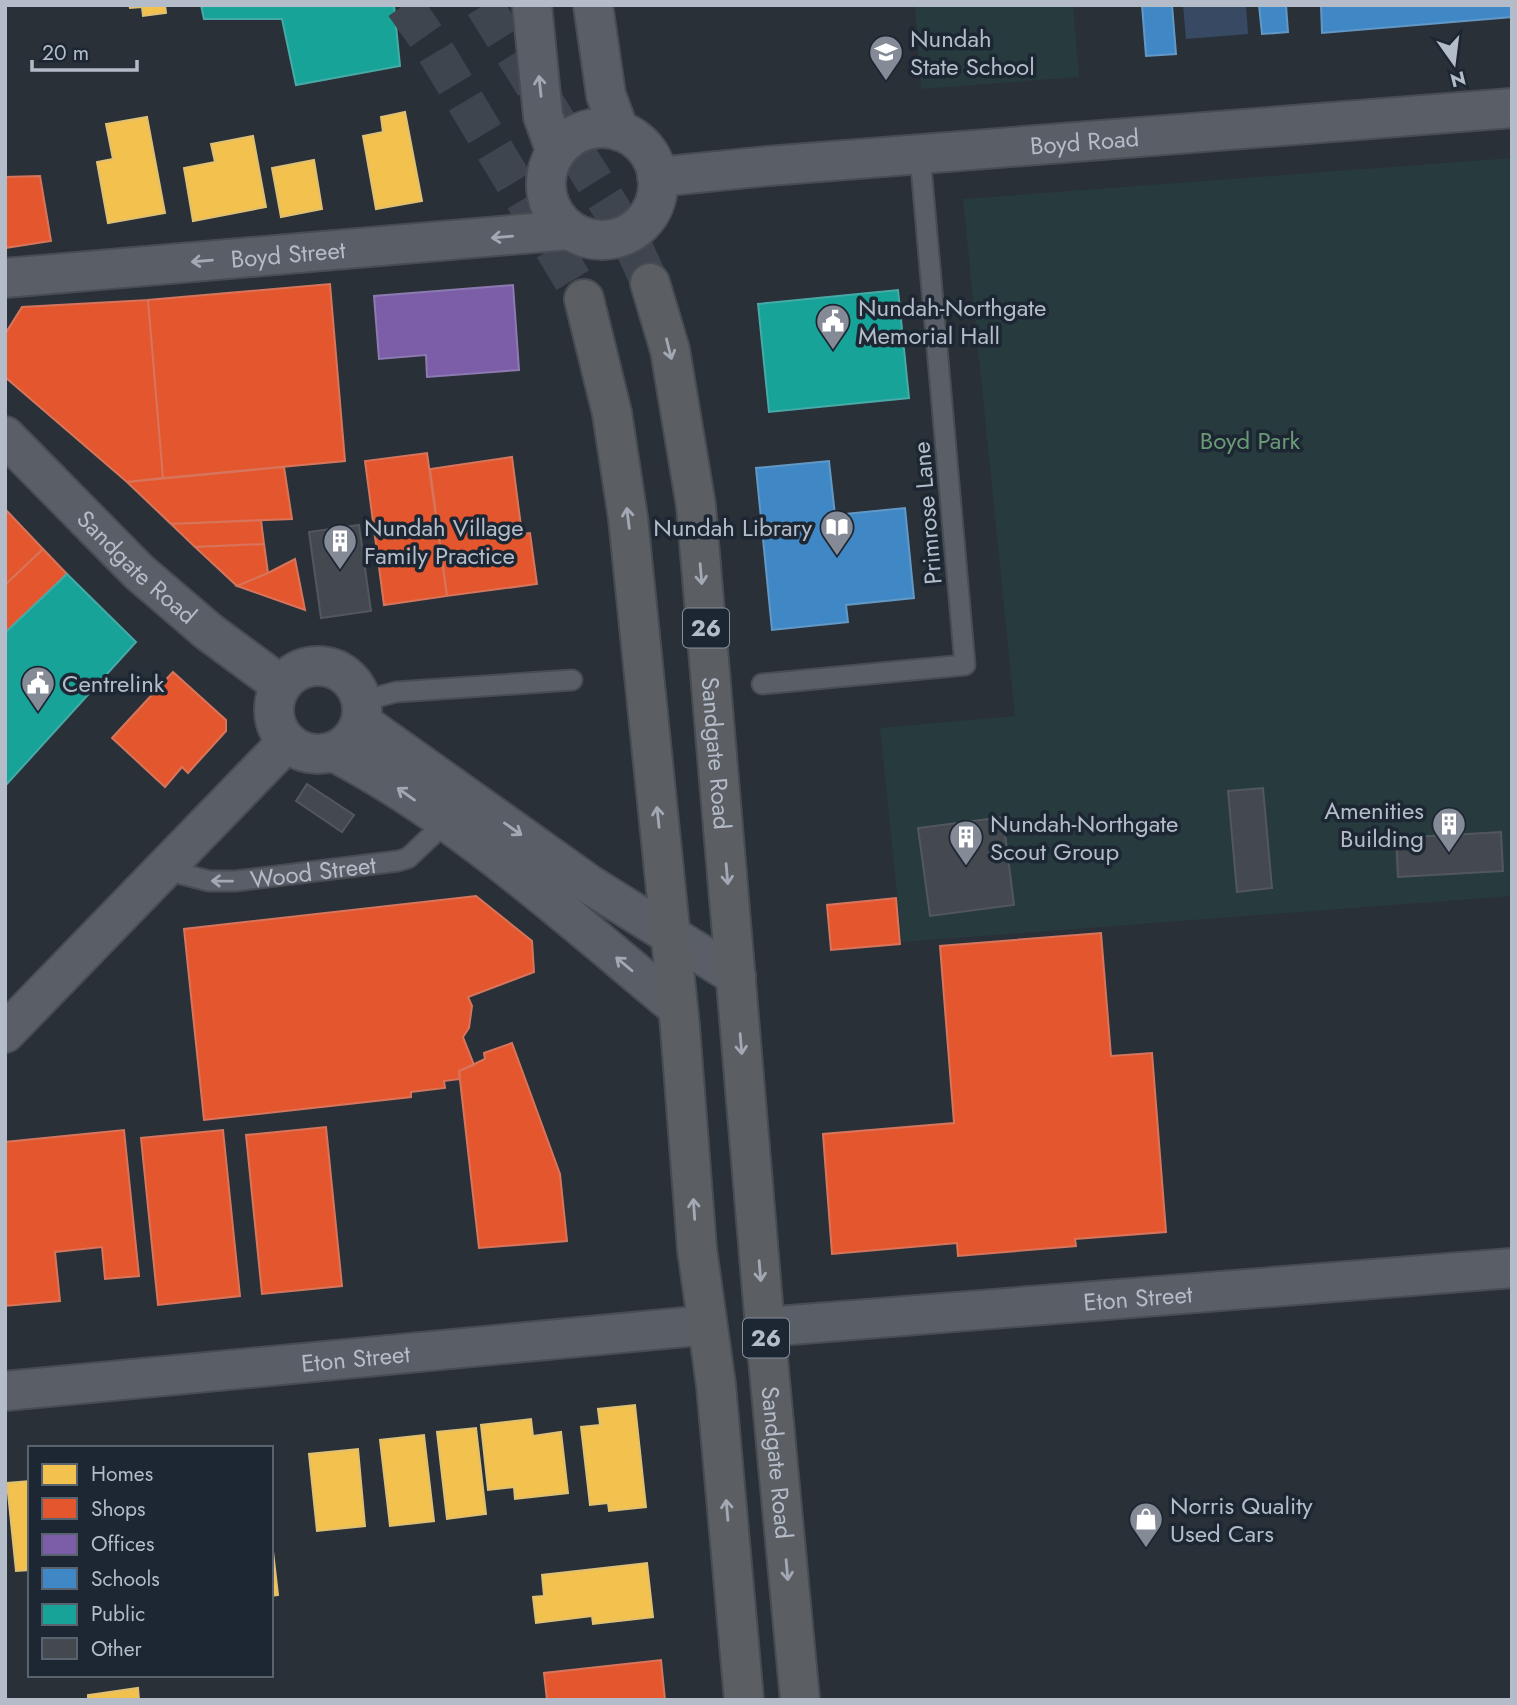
<svg xmlns="http://www.w3.org/2000/svg" width="1517" height="1705" viewBox="0 0 1517 1705" font-family="Jost,sans-serif">
  <rect width="100%" height="100%" fill="#2a3038"/>
  <path fill="#273a3e" d="M 915,5 L 1073,5 L 1079,77 L 921,89 Z
    M 1512,158 L 1512,896 L 902,942 L 880,728 L 1015,716 L 963,199 Z"/>
  <path fill="#384963" d="M 1183,5 L 1246,5 L 1248,34 L 1186,39 Z"/>
  <path fill="#f2c14e" stroke="#dfc073" stroke-width="2" d="M 129,5 L 165,5 L 166,13 L 143,16 L 142,7 L 130,8 Z
    M 405,112 L 422,201 L 376,209 L 363,136 L 383,132 L 381,117 Z
    M 147,117 L 165,213 L 108,223 L 97,162 L 113,159 L 106,124 Z
    M 253,136 L 266,207 L 193,221 L 184,168 L 215,162 L 211,144 Z
    M 314,160 L 322,209 L 281,217 L 272,168 Z
    M 635,1405 L 646,1507 L 609,1511 L 608,1503 L 590,1505 L 581,1427 L 600,1425 L 598,1409 Z
    M 531,1419 L 533,1436 L 561,1432 L 568,1493 L 515,1499 L 514,1487 L 488,1490 L 481,1425 Z
    M 476,1428 L 486,1514 L 447,1519 L 437,1432 Z
    M 424,1435 L 434,1521 L 390,1526 L 380,1440 Z
    M 358,1449 L 365,1526 L 317,1531 L 309,1454 Z
    M 30,1481 L 30,1570 L 16,1571 L 7,1483 Z
    M 271,1534 L 278,1595 L 271,1596 Z
    M 647,1563 L 653,1617 L 593,1624 L 592,1616 L 536,1623 L 533,1597 L 544,1596 L 542,1575 Z
    M 138,1688 L 139,1700 L 88,1700 L 88,1695 Z"/>
  <path fill="#e4572e" stroke="#d6755c" stroke-width="2" d="M 40,176 L 51,241 L 5,248 L 5,177 Z
    M 330,284 L 345,461 L 163,478 L 148,300 Z
    M 148,300 L 163,478 L 127,482 L 5,377 L 5,334 L 22,307 Z
    M 427,453 L 447,596 L 384,605 L 365,461 Z
    M 512,457 L 522,534 L 530,533 L 537,584 L 447,596 L 430,469 Z
    M 284,467 L 292,519 L 171,524 L 127,482 Z
    M 5,509 L 43,549 L 5,585 Z
    M 261,520 L 264,544 L 195,547 L 171,524 Z
    M 264,544 L 268,573 L 237,586 L 195,547 Z
    M 43,549 L 67,574 L 5,633 L 5,585 Z
    M 295,559 L 305,610 L 237,586 L 268,573 Z
    M 173,672 L 226,720 L 226,731 L 188,773 L 182,767 L 165,787 L 112,738 Z
    M 476,896 L 532,941 L 534,972 L 468,997 L 472,1006 L 469,1028 L 463,1037 L 474,1065 L 459,1071 L 460,1079 L 444,1081 L 445,1088 L 411,1092 L 411,1097 L 204,1120 L 184,929 Z
    M 896,898 L 900,944 L 831,950 L 827,905 Z
    M 1101,933 L 1111,1056 L 1152,1053 L 1166,1232 L 1075,1239 L 1076,1246 L 958,1256 L 957,1243 L 832,1254 L 823,1134 L 954,1123 L 940,946 Z
    M 512,1043 L 560,1174 L 567,1241 L 479,1248 L 459,1071 L 485,1059 L 484,1053 Z
    M 326,1127 L 342,1286 L 262,1294 L 246,1135 Z
    M 124,1130 L 139,1276 L 105,1279 L 102,1247 L 55,1252 L 60,1301 L 5,1306 L 5,1142 Z
    M 223,1130 L 240,1296 L 158,1305 L 141,1138 Z
    M 661,1660 L 665,1700 L 547,1700 L 544,1673 Z"/>
  <path fill="#7b5ea7" stroke="#8c7ab1" stroke-width="2" d="M 513,285 L 519,370 L 427,377 L 426,355 L 379,359 L 374,296 Z"/>
  <path fill="#3f88c5" stroke="#6298c6" stroke-width="2" d="M 1142,5 L 1172,5 L 1176,54 L 1146,56 Z
    M 1259,5 L 1286,5 L 1288,32 L 1262,34 Z
    M 1321,5 L 1512,5 L 1512,17 L 1322,33 Z
    M 829,461 L 835,515 L 905,508 L 914,598 L 846,605 L 848,622 L 772,630 L 756,468 Z"/>
  <path fill="#17a398" stroke="#46aaa7" stroke-width="2" d="M 201,5 L 394,5 L 400,66 L 296,85 L 282,19 L 204,19 Z
    M 898,290 L 909,398 L 769,412 L 758,304 Z
    M 67,574 L 136,642 L 6,785 L 5,633 Z"/>
  <path fill="#444950" stroke="#52575f" stroke-width="2" d="M 359,525 L 371,611 L 321,618 L 309,532 Z
    M 307,784 L 354,815 L 342,832 L 296,801 Z
    M 1263,788 L 1272,888 L 1237,892 L 1228,791 Z
    M 1003,817 L 1014,905 L 930,916 L 918,828 Z
    M 1501,832 L 1503,871 L 1398,877 L 1396,838 Z"/>
  <g fill="none" stroke-linecap="round" stroke-linejoin="round">
    <path stroke="#3f454e" stroke-width="38" stroke-dasharray="38 19" stroke-linecap="butt" d="M 404,5 L 428,39 L 584,299
      M 484,5 L 629,237 L 650,283"/>
    <g stroke="#484c53" stroke-width="23">
      <g id="service">
        <path d="M 762,684 L 965,665 L 920,155"/>
        <path d="M 362,701 L 396,692 L 572,680"/>
        <path id="s1" d="M 166,870 L 209,881 L 236,881 L 398,861 L 408,858 L 446,822"/>
      </g>
    </g>
    <g stroke="#484c53" stroke-width="42">
      <g id="minor">
        <path d="M 532,5 L 543,116 L 556,152"/>
        <path d="M 593,5 L 606,95 L 619,131"/>
        <circle cx="602" cy="184" r="56"/>
        <path id="s2" d="M 657,177 L 768,166 L 1512,108"/>
        <path id="s3" d="M 5,278 L 569,230"/>
        <path d="M 5,1033 L 287,742"/>
        <path id="s4" d="M 765,1327 L 1512,1268"/>
        <path id="s5" d="M 5,1391 L 707,1325"/>
      </g>
    </g>
    <g stroke="#484c53" stroke-width="42">
      <g id="tertiary">
        <path id="s6" d="M 5,436 L 139,572 L 209,632 L 281,685"/>
        <circle cx="318" cy="710" r="44"/>
        <path d="M 361,722 L 590,885 L 736,976"/>
        <path d="M 334,752 C 460,818 568,917 677,1007"/>
      </g>
    </g>
    <g stroke="#474c53" stroke-width="42">
      <g id="trunk">
        <path id="s7" d="M 650,283 L 670,350 L 696,506 L 765,1327 L 800,1700"/>
        <path d="M 584,299 L 612,413 L 628,518 L 680,1027 L 697,1249 L 716,1385 L 744,1700"/>
      </g>
    </g>
    <use href="#service" stroke="#5a5e66" stroke-width="19"/>
    <use href="#minor" stroke="#5a5e66" stroke-width="38"/>
    <use href="#tertiary" stroke="#5a5e66" stroke-width="38"/>
    <use href="#trunk" stroke="#5b5f64" stroke-width="38"/>
  </g>
  <defs><path id="oneway-shaft" d="M-6 0H5M1.5-3L5.5 0L1.5 3" fill="none" stroke-width="1.6" stroke-linecap="round" stroke-linejoin="round" transform="scale(1.75)"/></defs>
  <g stroke="#a2a9b5">
    <use href="#oneway-shaft" transform="translate(540 86) rotate(-96)"/>
    <use href="#oneway-shaft" transform="translate(502 237) rotate(175)"/>
    <use href="#oneway-shaft" transform="translate(202 261) rotate(175)"/>
    <use href="#oneway-shaft" transform="translate(669 349) rotate(76)"/>
    <use href="#oneway-shaft" transform="translate(628 518) rotate(-97)"/>
    <use href="#oneway-shaft" transform="translate(701 574) rotate(85)"/>
    <use href="#oneway-shaft" transform="translate(406 794) rotate(-145)"/>
    <use href="#oneway-shaft" transform="translate(658 817) rotate(-96)"/>
    <use href="#oneway-shaft" transform="translate(513 829) rotate(35)"/>
    <use href="#oneway-shaft" transform="translate(727 874) rotate(85)"/>
    <use href="#oneway-shaft" transform="translate(222 881) rotate(-179)"/>
    <use href="#oneway-shaft" transform="translate(624 964) rotate(-140)"/>
    <use href="#oneway-shaft" transform="translate(741 1044) rotate(85)"/>
    <use href="#oneway-shaft" transform="translate(694 1209) rotate(-94)"/>
    <use href="#oneway-shaft" transform="translate(760 1271) rotate(85)"/>
    <use href="#oneway-shaft" transform="translate(727 1510) rotate(-95)"/>
    <use href="#oneway-shaft" transform="translate(787 1570) rotate(85)"/>
  </g>
  <defs>
    <g id="school-pin" transform="scale(1.75)"><path d="M0 17L-7.5 6A9.5 9.5 0 1 1 7.5 6Z" fill="#848b96" stroke="#1d2633"/><path d="M0-5L7-2L0 1L-7-2ZM-4 1L0 2.5L4 1V4Q0 6-4 4Z" fill="#fff"/></g>
    <g id="civic-pin" transform="scale(1.75)"><path d="M0 17L-7.5 6A9.5 9.5 0 1 1 7.5 6Z" fill="#848b96" stroke="#1d2633"/><path d="M-.6-6.5H3V-4.5H.6V-3L4-1V1h2V6H-6V1h2V-1L-.6-3ZM-1.2 2.5V6h2.4V2.5Z" fill="#fff"/></g>
    <g id="library-pin" transform="scale(1.75)"><path d="M0 17L-7.5 6A9.5 9.5 0 1 1 7.5 6Z" fill="#848b96" stroke="#1d2633"/><path d="M-6-4Q-3-5.5-.7-3.5V5Q-3 3-6 4ZM6-4Q3-5.5 .7-3.5V5Q3 3 6 4Z" fill="#fff"/></g>
    <g id="building-pin" transform="scale(1.75)"><path d="M0 17L-7.5 6A9.5 9.5 0 1 1 7.5 6Z" fill="#848b96" stroke="#1d2633"/><path d="M-4-6H4V6H1V3H-1V6H-4ZM-2.5-4.3h1.7v1.8h-1.7ZM.8-4.3h1.7v1.8H.8ZM-2.5-1h1.7V.8h-1.7ZM.8-1h1.7V.8H.8Z" fill="#fff"/></g>
    <g id="shop-pin" transform="scale(1.75)"><path d="M0 17L-7.5 6A9.5 9.5 0 1 1 7.5 6Z" fill="#848b96" stroke="#1d2633"/><path d="M-5-2.5h2.3a2.7 3.5 0 0 1 5.4 0H5L5.5 6h-11ZM-1.5-2.5h3a1.5 2.3 0 0 0-3 0Z" fill="#fff"/></g>
  </defs>
  <g fill-rule="evenodd">
    <use href="#school-pin" x="886" y="52"/>
    <use href="#civic-pin" x="833" y="321"/>
    <use href="#library-pin" x="837" y="527"/>
    <use href="#building-pin" x="340" y="541"/>
    <use href="#civic-pin" x="38" y="683"/>
    <use href="#building-pin" x="1449" y="824"/>
    <use href="#building-pin" x="966" y="837"/>
    <use href="#shop-pin" x="1146" y="1519"/>
  </g>
  <g text-anchor="middle" dominant-baseline="central" stroke-width="7" stroke-linejoin="round" paint-order="stroke">
    <g fill="#1d2633" stroke="#878f9c" stroke-width="2">
      <rect x="683" y="608.5" width="46" height="39" rx="5"/>
      <rect x="743" y="1318.5" width="46" height="39" rx="5"/>
    </g>
    <g font-size="23" font-weight="bold" fill="#b4bcc9">
      <text x="706" y="628">26</text>
      <text x="766" y="1338">26</text>
    </g>
    <g font-size="24" fill="#b4bcc9" stroke="#1d2633" text-anchor="start">
      <text x="910" y="38">Nundah<tspan x="910" dy="28">State School</tspan></text>
      <text x="858" y="307">Nundah-Northgate<tspan x="858" dy="28">Memorial Hall</tspan></text>
      <text x="364" y="527">Nundah Village<tspan x="364" dy="28">Family Practice</tspan></text>
      <text x="812" y="527" text-anchor="end">Nundah Library</text>
      <text x="62" y="683">Centrelink</text>
      <text x="1424" y="810" text-anchor="end">Amenities<tspan x="1424" dy="28">Building</tspan></text>
      <text x="990" y="823">Nundah-Northgate<tspan x="990" dy="28">Scout Group</tspan></text>
      <text x="1170" y="1505">Norris Quality<tspan x="1170" dy="28">Used Cars</tspan></text>
    </g>
    <g font-size="24" fill="#b4bcc9" stroke="#1d2633">
      <text stroke="none"><textPath href="#s2" startOffset="429">Boyd Road</textPath></text>
      <text stroke="none"><textPath href="#s3" startOffset="284">Boyd Street</textPath></text>
      <text transform="translate(927 513) rotate(-95)">Primrose Lane</text>
      <text stroke="none"><textPath href="#s6" startOffset="186">Sandgate Road</textPath></text>
      <text stroke="none"><textPath href="#s7" startOffset="476">Sandgate Road</textPath></text>
      <text stroke="none"><textPath href="#s1" startOffset="149">Wood Street</textPath></text>
      <text stroke="none"><textPath href="#s4" startOffset="374">Eton Street</textPath></text>
      <text stroke="none"><textPath href="#s5" startOffset="352">Eton Street</textPath></text>
      <text stroke="none"><textPath href="#s7" startOffset="1188">Sandgate Road</textPath></text>
    </g>
    <g font-size="24" fill="#6b9a76" stroke="#1d2633">
      <text x="1250" y="440">Boyd Park</text>
    </g>
  </g>
  <rect width="1517" height="1705" fill="none" stroke="#b4bcc9" stroke-width="14"/>
  <rect x="28" y="1446" width="245" height="231" fill="#1d2633" stroke="#59626f" stroke-width="2"/>
  <rect x="42" y="1464" width="35" height="21" fill="#f2c14e" stroke="#59626f" stroke-width="2"/>
  <text x="91" y="1481" font-size="21" fill="#b4bcc9">Homes</text>
  <rect x="42" y="1498" width="35" height="21" fill="#e4572e" stroke="#59626f" stroke-width="2"/>
  <text x="91" y="1516" font-size="21" fill="#b4bcc9">Shops</text>
  <rect x="42" y="1534" width="35" height="21" fill="#7b5ea7" stroke="#59626f" stroke-width="2"/>
  <text x="91" y="1551" font-size="21" fill="#b4bcc9">Offices</text>
  <rect x="42" y="1568" width="35" height="21" fill="#3f88c5" stroke="#59626f" stroke-width="2"/>
  <text x="91" y="1586" font-size="21" fill="#b4bcc9">Schools</text>
  <rect x="42" y="1604" width="35" height="21" fill="#17a398" stroke="#59626f" stroke-width="2"/>
  <text x="91" y="1621" font-size="21" fill="#b4bcc9">Public</text>
  <rect x="42" y="1638" width="35" height="21" fill="#444950" stroke="#59626f" stroke-width="2"/>
  <text x="91" y="1656" font-size="21" fill="#b4bcc9">Other</text>
  <g transform="translate(1454 63) rotate(166)" stroke="#1d2633" stroke-width="5" paint-order="stroke">
  <path d="M0-5L12 26L0 18L-12 26Z" fill="#b4bcc9"/>
  <text y="-10" font-size="19" font-weight="bold" text-anchor="middle" fill="#b4bcc9">N</text>
  </g>
  <path d="M32 60v10h105v-10" fill="none" stroke="#b4bcc9" stroke-width="3.5"/>
  <text x="42" y="60" font-size="21" fill="#b4bcc9" stroke="#1d2633" stroke-width="5" paint-order="stroke">20 m</text>
</svg>
